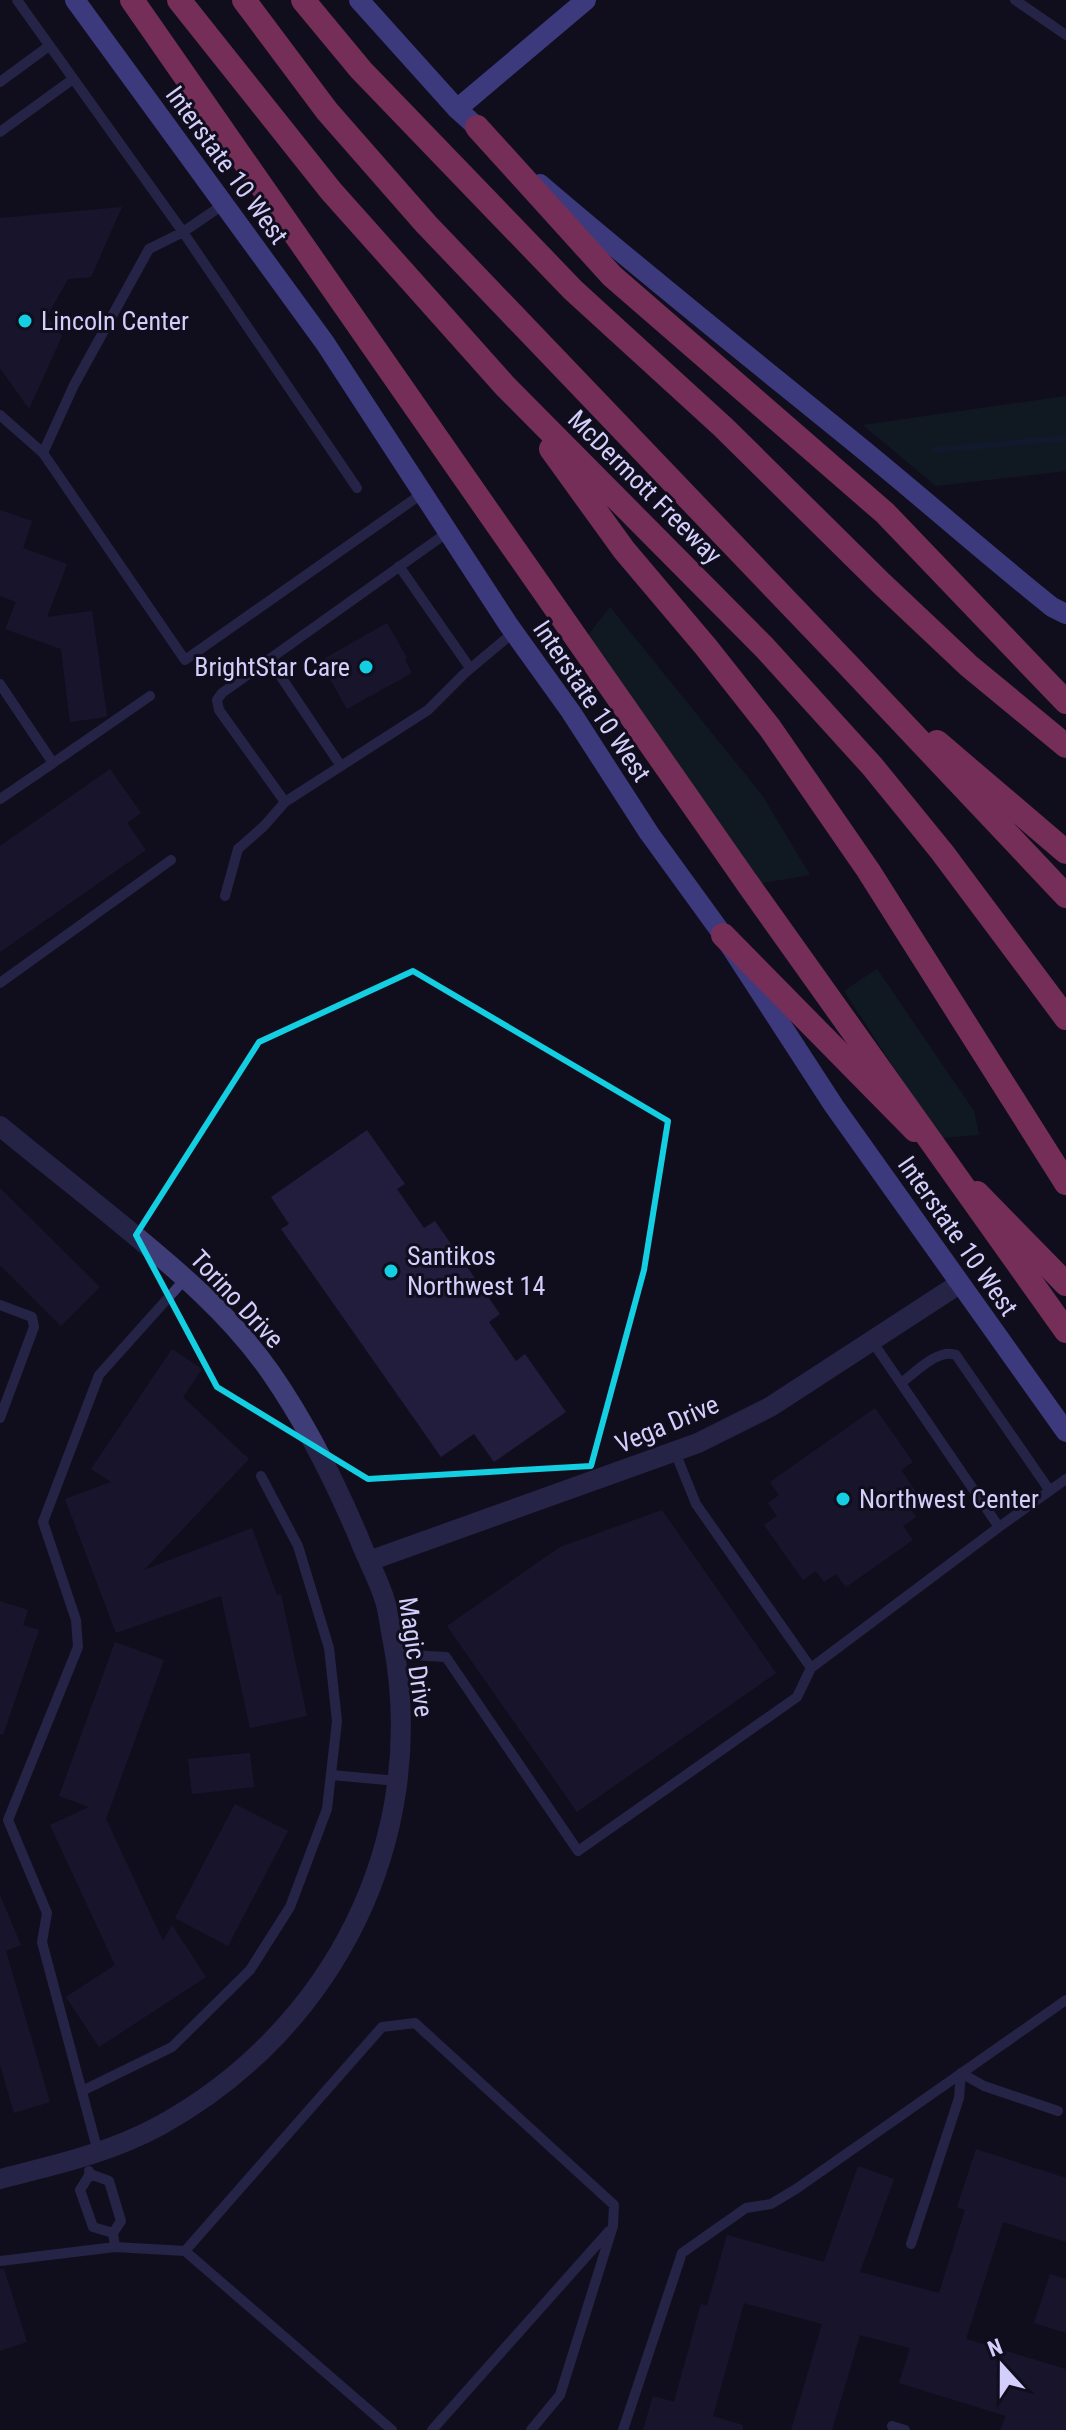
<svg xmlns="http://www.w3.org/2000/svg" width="1066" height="2430" viewBox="0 0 1066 2430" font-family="'Roboto Condensed',sans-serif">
  <rect width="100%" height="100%" fill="#100e1d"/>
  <path fill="#112726" d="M 1066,396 L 1066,471 L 936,486 L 863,425 Z
    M 610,607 L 762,795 L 810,875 L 762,883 L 585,639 Z
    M 877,969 L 974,1111 L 979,1135 L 940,1138 L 844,991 Z"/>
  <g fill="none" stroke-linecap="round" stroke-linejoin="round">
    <path stroke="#122642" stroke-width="6" d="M 935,450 L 1066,438"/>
  </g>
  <path fill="#221c3d" d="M 122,207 L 91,277 L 68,279 L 47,316 L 62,336 L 29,409 L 0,368 L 0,218 Z
    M 0,510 L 32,521 L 23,548 L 67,564 L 47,617 L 92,611 L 107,716 L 105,717 L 70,722 L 61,649 L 5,629 L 16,602 L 0,596 Z
    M 387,623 L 407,658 L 405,660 L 412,673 L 347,709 L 320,661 Z
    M 110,769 L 141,813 L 127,823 L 146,850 L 0,952 L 0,846 Z
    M 367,1130 L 405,1184 L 397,1189 L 424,1228 L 435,1221 L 500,1314 L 489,1322 L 516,1361 L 525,1354 L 566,1412 L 494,1462 L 474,1434 L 441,1457 L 281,1229 L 289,1224 L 271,1197 Z
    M 0,1188 L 100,1287 L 61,1326 L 0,1265 Z
    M 172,1349 L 202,1369 L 183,1397 L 249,1459 L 144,1570 L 252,1528 L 277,1595 L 281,1594 L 307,1716 L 250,1728 L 221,1596 L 116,1633 L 65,1499 L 111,1482 L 91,1469 Z
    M 875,1408 L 913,1462 L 901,1470 L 919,1496 L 907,1504 L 916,1517 L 903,1526 L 913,1540 L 846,1587 L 836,1574 L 824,1582 L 816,1571 L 803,1580 L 764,1525 L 777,1516 L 768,1503 L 779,1495 L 770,1482 Z
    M 662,1510 L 776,1673 L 577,1812 L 447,1626 L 560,1547 Z
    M 0,1601 L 28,1610 L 23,1625 L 39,1630 L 3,1735 L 0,1734 Z
    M 115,1642 L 164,1660 L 106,1819 L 163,1941 L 172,1925 L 206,1977 L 99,2047 L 66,1997 L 115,1965 L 50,1825 L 89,1807 L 59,1796 Z
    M 250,1753 L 254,1787 L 192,1794 L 188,1759 Z
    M 235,1804 L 288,1831 L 228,1946 L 175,1918 Z
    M 0,1895 L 21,1945 L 6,1951 L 50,2102 L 14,2113 L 0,2065 Z
    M 976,2149 L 1066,2178 L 1066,2242 L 1003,2222 L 966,2339 L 1066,2369 L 1066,2430 L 1000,2430 L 1006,2416 L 899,2383 L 910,2348 L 860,2335 L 832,2430 L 791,2430 L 822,2324 L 744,2303 L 713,2416 L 743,2425 L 743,2430 L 643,2430 L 653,2396 L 674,2402 L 701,2304 L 707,2306 L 727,2235 L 824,2262 L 858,2166 L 894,2179 L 860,2272 L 939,2293 L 965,2210 L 957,2207 Z
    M 0,2269 L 4,2269 L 27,2342 L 0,2351 Z
    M 1050,2274 L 1066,2279 L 1066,2333 L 1034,2323 Z"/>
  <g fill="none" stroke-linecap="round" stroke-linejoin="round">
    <path stroke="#3f3d78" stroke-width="10" d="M 17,0 L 183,232 L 224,204
      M 1015,0 L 1066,35
      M 0,82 L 49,46
      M 0,132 L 73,79
      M 0,415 L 43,453
      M 357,488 L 183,232 L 149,249 L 74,385 L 43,453 L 185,660 L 423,493
      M 399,566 L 470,668
      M 269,659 L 341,766
      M 0,684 L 53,763 L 150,696
      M 0,799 L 53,763
      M 285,802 L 219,710 L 217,700 L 222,693 L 448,532
      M 225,896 L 238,849 L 264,826 L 285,802 L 428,710 L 465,673 L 514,632
      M 0,983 L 171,860
      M 0,1305 L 32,1317 L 34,1327 L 0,1418
      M 901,1383 C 915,1373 938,1348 956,1355 L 1050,1491
      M 675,1452 L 696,1504 L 811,1668 L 999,1527 L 872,1341
      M 999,1527 L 1066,1479
      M 395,1654 L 446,1657 L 578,1851 L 797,1697 L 811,1668
      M 331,1775 L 398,1781
      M 82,2091 L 172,2047 L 250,1970 L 290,1907 L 327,1809 L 337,1721 L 329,1648 L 298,1546 L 261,1476
      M 98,2152 L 42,1942 L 47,1913 L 8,1820 L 78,1647 L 76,1620 L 43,1522 L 99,1375 L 186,1278
      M 89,2171 L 90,2174 L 80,2190 L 93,2227 L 113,2233
      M 90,2174 L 109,2181 L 121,2221 L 113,2233 L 115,2247 L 185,2251 L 392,2430
      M 911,2244 L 959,2098 L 961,2073 L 984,2086 L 1058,2111
      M 185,2251 L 382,2027 L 415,2023 L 614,2205 L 613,2226 L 560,2395 L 531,2430
      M 0,2261 L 115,2247
      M 892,2426 L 905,2430
      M 432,2430 L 609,2231
      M 623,2430 L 682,2253 L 746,2208 L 771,2204 L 796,2189 L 1066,2000"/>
    <path stroke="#3f3d78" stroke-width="20" d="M 0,1126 C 40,1159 81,1191 121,1224 C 176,1269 230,1314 271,1373 C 309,1428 338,1487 363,1548 C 370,1565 380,1583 385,1601 C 389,1614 390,1629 393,1642 C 430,1839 334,2029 161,2125 C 110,2153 55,2165 0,2179
      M 369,1561 L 698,1443 L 770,1407 L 959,1284"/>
    <path stroke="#716ef2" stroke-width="20" d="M 75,0 L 325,343 L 508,624 L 571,712 L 649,833 L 723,935 L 834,1106 L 1066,1432
      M 359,0 L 457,109 L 487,136
      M 457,109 L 586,0
      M 540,184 C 645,274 753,360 860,447 C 925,500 987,555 1052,607 L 1066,614"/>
    <path stroke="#f054a0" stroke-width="24" d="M 132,0 C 336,296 543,589 748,884
      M 179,0 L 331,191 L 505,386 L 765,648 L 872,766 L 942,852 L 1066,1018
      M 244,0 L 327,111 L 426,224 L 849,666 L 1066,896
      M 303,0 L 361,70 L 573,290 L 723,427 L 882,584 L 969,666 L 1066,746
      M 477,127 L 612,276 L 885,513 L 1066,702
      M 551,449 L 624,550 L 706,647 L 770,728 L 868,870 L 1066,1183
      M 937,742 L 1066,852
      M 723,935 L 915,1130
      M 977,1193 L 1066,1284"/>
    <path stroke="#f054a0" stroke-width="24" d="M 748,884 L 1066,1331"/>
  </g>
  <path d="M0 0H1066V2430H0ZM 413,971 L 668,1121 L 644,1270 L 591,1466 L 368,1479 L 217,1387 L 136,1235 L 259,1042 Z" fill="#100e1d" fill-opacity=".55" fill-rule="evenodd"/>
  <path fill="none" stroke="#14cee1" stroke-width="6" stroke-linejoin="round" d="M 413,971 L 668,1121 L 644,1270 L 591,1466 L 368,1479 L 217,1387 L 136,1235 L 259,1042 Z"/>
  <g fill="#14cee1" stroke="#100e1d" stroke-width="3">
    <circle cx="25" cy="321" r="8"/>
    <circle cx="366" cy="667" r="8"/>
    <circle cx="391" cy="1271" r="8"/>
    <circle cx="843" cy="1499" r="8"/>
  </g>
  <g text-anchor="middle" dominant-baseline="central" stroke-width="6" stroke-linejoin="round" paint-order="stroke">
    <g font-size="26" fill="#d3cefb" stroke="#100e1d">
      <text transform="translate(227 165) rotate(54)">Interstate 10 West</text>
      <text transform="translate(645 487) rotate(45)">McDermott Freeway</text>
      <text transform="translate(592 701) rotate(56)">Interstate 10 West</text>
      <text transform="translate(958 1236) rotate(55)">Interstate 10 West</text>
      <text transform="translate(237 1299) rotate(47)">Torino Drive</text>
      <text transform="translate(667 1424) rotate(-23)">Vega Drive</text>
      <text transform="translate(416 1657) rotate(82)">Magic Drive</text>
    </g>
    <g font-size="26" fill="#d3cefb" stroke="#100e1d" text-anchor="start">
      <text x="41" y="321">Lincoln Center</text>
      <text x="350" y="667" text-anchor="end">BrightStar Care</text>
      <text x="407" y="1256">Santikos<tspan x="407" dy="30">Northwest 14</tspan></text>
      <text x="859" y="1499">Northwest Center</text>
    </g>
  </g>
  <g transform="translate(1002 2366) rotate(339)" stroke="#100e1d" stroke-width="6" paint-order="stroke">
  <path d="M0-6L14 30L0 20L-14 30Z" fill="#d3cefb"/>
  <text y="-12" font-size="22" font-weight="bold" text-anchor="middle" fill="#d3cefb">N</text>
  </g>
</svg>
